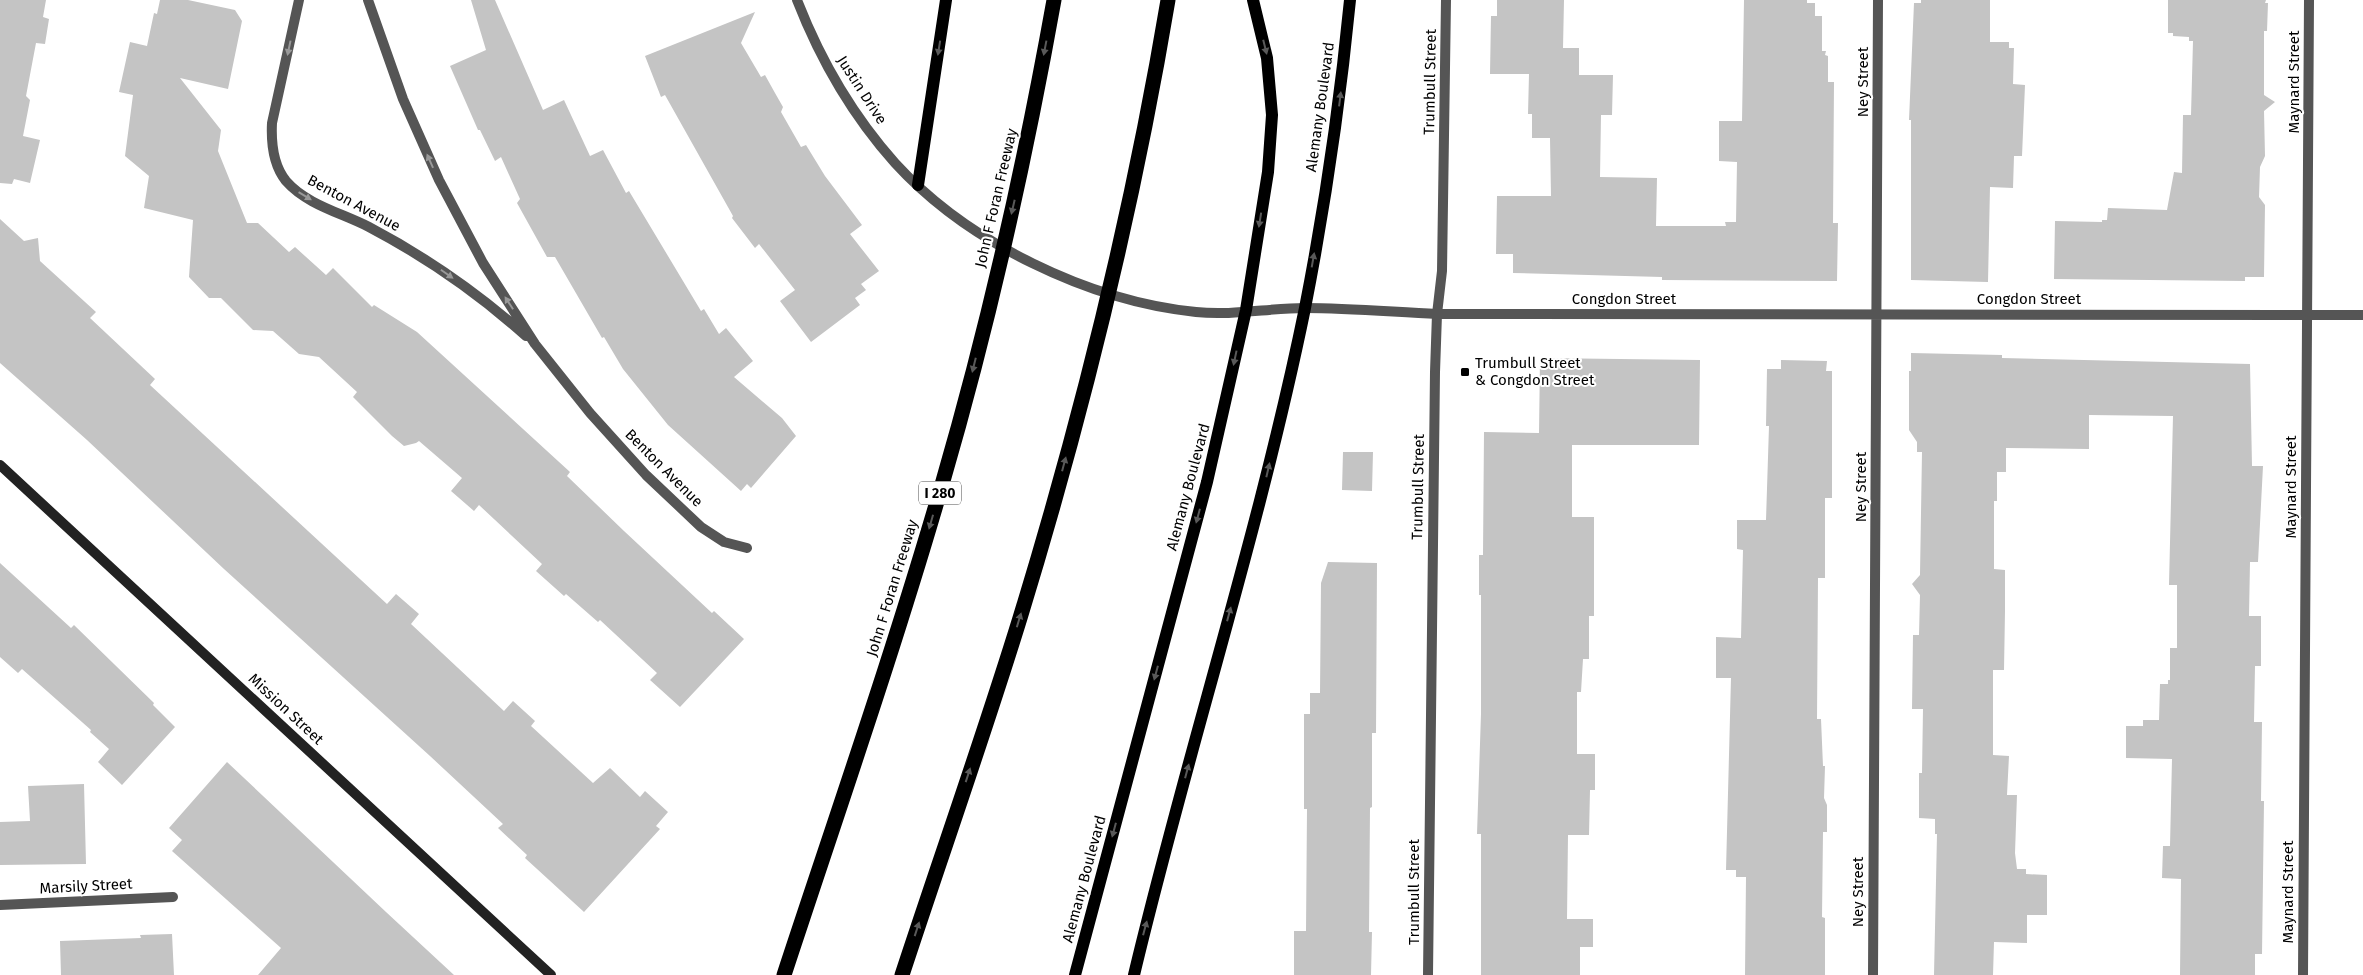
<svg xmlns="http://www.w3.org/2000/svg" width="2363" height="975" viewBox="0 0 2363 975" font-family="'Fira Sans',sans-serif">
  <rect width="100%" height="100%" fill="#fff"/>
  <path fill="#c4c4c4" d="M 0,0 L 46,0 L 43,17 L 49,19 L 45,44 L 36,43 L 26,96 L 30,100 L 23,136 L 40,140 L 30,183 L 14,179 L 12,184 L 0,183 Z
    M 160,0 L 188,0 L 235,10 L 242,21 L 228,89 L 180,78 L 221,130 L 218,151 L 247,223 L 258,223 L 289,252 L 295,247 L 326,275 L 333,268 L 372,307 L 374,305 L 417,332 L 570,472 L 567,476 L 624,531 L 712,613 L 714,611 L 744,639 L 680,707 L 650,680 L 657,673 L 600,620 L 598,622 L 566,594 L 564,596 L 536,571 L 542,564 L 479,505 L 474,511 L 451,491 L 462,478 L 419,441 L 416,443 L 404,446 L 392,436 L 353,397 L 357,392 L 319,357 L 299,354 L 273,331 L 253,330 L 221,298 L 209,298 L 189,277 L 193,220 L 144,208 L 149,176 L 125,156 L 133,95 L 119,92 L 130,42 L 147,46 L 154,13 L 157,14 Z
    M 471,0 L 495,0 L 543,110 L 564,100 L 590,156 L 603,150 L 626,193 L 629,191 L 701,311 L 704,309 L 719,334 L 726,328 L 753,361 L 734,377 L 782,418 L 796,436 L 751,488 L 747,484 L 741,491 L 668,425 L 623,369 L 604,337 L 602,338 L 555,257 L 547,257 L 517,203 L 520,199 L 501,157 L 495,161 L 480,130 L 478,130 L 450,66 L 486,50 Z
    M 1497,0 L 1564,0 L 1563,48 L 1579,48 L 1579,75 L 1613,75 L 1612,115 L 1601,115 L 1600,177 L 1657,178 L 1656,226 L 1726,226 L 1725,222 L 1736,222 L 1737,162 L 1719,161 L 1719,121 L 1742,121 L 1744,0 L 1807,0 L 1807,3 L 1815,3 L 1815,16 L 1822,16 L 1822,51 L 1826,51 L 1825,55 L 1828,56 L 1828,82 L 1834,82 L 1833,223 L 1838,223 L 1837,281 L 1662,280 L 1662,277 L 1513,273 L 1513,254 L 1496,254 L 1497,196 L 1551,196 L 1550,138 L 1532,138 L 1532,114 L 1528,114 L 1529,74 L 1490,74 L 1491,16 L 1497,16 Z
    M 1921,0 L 1990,0 L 1990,42 L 2009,42 L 2009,48 L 2014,48 L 2013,84 L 2025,85 L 2022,156 L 2014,156 L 2013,188 L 1990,187 L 1988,282 L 1911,280 L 1911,120 L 1909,120 L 1914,3 L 1921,3 Z
    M 2168,0 L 2266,0 L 2265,3 L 2268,3 L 2267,31 L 2264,31 L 2264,95 L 2275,102 L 2264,111 L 2265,156 L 2260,167 L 2259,197 L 2265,205 L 2264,277 L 2245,277 L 2245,281 L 2054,279 L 2055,221 L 2102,222 L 2102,220 L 2107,220 L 2108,208 L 2167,210 L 2174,172 L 2182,173 L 2183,115 L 2191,115 L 2193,41 L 2189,41 L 2189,37 L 2173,36 L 2173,33 L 2168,33 Z
    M 755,12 L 741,43 L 761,77 L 765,75 L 775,93 L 783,107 L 781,112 L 801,147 L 806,145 L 825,176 L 862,225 L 850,234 L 879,271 L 861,284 L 866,290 L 855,298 L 860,305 L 811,342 L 780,301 L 795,290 L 759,244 L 755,248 L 732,218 L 733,216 L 665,95 L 661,97 L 645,56 Z
    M 0,219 L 24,241 L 38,238 L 40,261 L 96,312 L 90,318 L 155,379 L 150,385 L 387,604 L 396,594 L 419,614 L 411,624 L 504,711 L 513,701 L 535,721 L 531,726 L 593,783 L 610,768 L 640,797 L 645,791 L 668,812 L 656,826 L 660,829 L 584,912 L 525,858 L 527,855 L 498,828 L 503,824 L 430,756 L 224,569 L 87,440 L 0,363 Z
    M 1911,353 L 2002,355 L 2002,358 L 2250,364 L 2252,466 L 2263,466 L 2258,562 L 2250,562 L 2249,616 L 2261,616 L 2261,666 L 2255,666 L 2254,722 L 2262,722 L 2261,801 L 2264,801 L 2262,954 L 2255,954 L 2255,975 L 2180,975 L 2181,879 L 2162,878 L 2163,846 L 2170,846 L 2172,759 L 2126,758 L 2126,726 L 2143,726 L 2143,720 L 2159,720 L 2160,684 L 2168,684 L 2168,680 L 2170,680 L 2170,648 L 2177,648 L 2177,585 L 2169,585 L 2173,416 L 2089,415 L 2089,449 L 2006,448 L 2006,472 L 1997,472 L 1997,501 L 1994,501 L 1994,569 L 2005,570 L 2005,611 L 2004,670 L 1993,670 L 1993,755 L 2009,756 L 2007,795 L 2017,795 L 2015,853 L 2017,869 L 2026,869 L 2026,874 L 2047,875 L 2047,915 L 2027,915 L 2027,943 L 1994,942 L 1993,975 L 1934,975 L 1937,834 L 1935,834 L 1935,819 L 1919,818 L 1919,773 L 1922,773 L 1923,709 L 1912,709 L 1913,635 L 1919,635 L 1920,595 L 1912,584 L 1920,575 L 1922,452 L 1917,452 L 1917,442 L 1909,430 L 1909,371 L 1911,371 Z
    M 1540,358 L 1700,360 L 1699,445 L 1572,445 L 1572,517 L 1594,517 L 1594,616 L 1589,616 L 1589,659 L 1583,659 L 1581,692 L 1577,692 L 1577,754 L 1595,754 L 1595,790 L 1590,790 L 1589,835 L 1568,835 L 1567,919 L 1593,919 L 1593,947 L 1580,947 L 1580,975 L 1481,975 L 1481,834 L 1477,834 L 1481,714 L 1481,595 L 1479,595 L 1479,555 L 1483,555 L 1484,432 L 1539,433 Z
    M 1781,360 L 1827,361 L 1826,371 L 1832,371 L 1832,498 L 1825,498 L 1825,578 L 1818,578 L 1817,719 L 1821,719 L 1823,766 L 1825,766 L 1824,798 L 1827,805 L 1827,832 L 1823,832 L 1822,917 L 1825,918 L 1825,975 L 1745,975 L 1746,877 L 1736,877 L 1736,870 L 1726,870 L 1731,678 L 1716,678 L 1716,637 L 1741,638 L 1743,550 L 1737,549 L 1737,520 L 1766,520 L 1769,426 L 1766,426 L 1767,369 L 1781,369 Z
    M 1343,452 L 1373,452 L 1372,491 L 1342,490 Z
    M 1328,562 L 1377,563 L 1376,733 L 1372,733 L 1372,807 L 1370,808 L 1369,932 L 1372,932 L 1371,975 L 1294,975 L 1294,931 L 1306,931 L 1307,809 L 1304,809 L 1304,714 L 1310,714 L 1310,693 L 1320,693 L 1321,583 Z
    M 0,563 L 71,628 L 74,625 L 154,703 L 153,705 L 175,727 L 122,785 L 98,762 L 109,749 L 90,732 L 91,730 L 22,669 L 18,673 L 0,657 Z
    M 227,762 L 386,912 L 454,975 L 258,975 L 281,948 L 172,851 L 182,840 L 169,828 Z
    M 84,784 L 86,864 L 0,865 L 0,822 L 30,821 L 28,786 Z
    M 172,934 L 174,975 L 61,975 L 60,941 L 141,938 L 140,935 Z"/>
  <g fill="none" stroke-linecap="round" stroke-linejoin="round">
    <path stroke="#555" stroke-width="10" d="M 299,0 L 272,123 C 271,143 273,165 286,181 C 307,205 342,213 369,227 C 426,257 478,293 526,336
      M 368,0 L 403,99 L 439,180 L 483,263 L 535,344 L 590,413 L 646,475 L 701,527 L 724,542 L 747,548
      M 797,0 C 820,59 853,116 895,163 C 968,243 1089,301 1196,312 C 1232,316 1269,308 1305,308 C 1349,308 1393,312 1437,314 L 2363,315
      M 0,905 L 173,897
      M 1428,975 L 1435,372 L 1437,314 L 1442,271 L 1446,0
      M 1873,975 L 1878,0
      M 2303,975 L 2309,0"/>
    <path stroke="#222" stroke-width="10" d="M 0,465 L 551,975"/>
    <path stroke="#000" stroke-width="12" d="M 918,185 L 946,0
      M 1075,975 L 1207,482 L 1246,310 L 1268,172 L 1272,115 L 1267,58 L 1253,0
      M 1134,975 C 1187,752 1259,533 1305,308 C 1325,206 1340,103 1350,0"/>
    <path stroke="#000" stroke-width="15" d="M 784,975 C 838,811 895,647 943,481 C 989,323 1025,162 1054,0
      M 902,975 C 941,856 983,738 1020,618 C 1082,416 1133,209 1168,0"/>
  </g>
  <defs><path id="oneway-solid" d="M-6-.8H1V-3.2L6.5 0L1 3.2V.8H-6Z" transform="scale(1.25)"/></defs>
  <g fill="#595959">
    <use href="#oneway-solid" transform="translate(1265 47) rotate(76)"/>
    <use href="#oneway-solid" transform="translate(939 48) rotate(99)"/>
    <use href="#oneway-solid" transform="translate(1045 48) rotate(101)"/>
    <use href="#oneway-solid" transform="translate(1340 99) rotate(-83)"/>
    <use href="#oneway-solid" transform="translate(1013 207) rotate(103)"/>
    <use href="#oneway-solid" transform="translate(1260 220) rotate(99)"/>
    <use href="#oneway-solid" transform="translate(1313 260) rotate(-80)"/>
    <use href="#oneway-solid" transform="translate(1235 358) rotate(102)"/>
    <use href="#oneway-solid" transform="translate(974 365) rotate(104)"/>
    <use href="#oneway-solid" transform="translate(1064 464) rotate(-75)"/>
    <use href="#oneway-solid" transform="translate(1268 470) rotate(-77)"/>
    <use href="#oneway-solid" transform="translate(1198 516) rotate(105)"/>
    <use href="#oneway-solid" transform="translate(931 522) rotate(106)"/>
    <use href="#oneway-solid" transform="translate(1229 614) rotate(-75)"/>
    <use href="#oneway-solid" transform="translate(1019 620) rotate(-73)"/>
    <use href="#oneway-solid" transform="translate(1156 673) rotate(105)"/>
    <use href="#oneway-solid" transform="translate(1187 771) rotate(-75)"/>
    <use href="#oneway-solid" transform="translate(968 775) rotate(-72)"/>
    <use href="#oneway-solid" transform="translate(1114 830) rotate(105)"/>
    <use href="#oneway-solid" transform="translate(1145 928) rotate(-75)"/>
    <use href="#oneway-solid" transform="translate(917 929) rotate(-72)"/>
  </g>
  <g fill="#999">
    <use href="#oneway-solid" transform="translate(289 48) rotate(102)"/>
    <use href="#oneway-solid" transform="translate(430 161) rotate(-114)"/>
    <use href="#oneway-solid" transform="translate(305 196) rotate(31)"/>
    <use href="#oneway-solid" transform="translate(447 274) rotate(35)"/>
    <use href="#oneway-solid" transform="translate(509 303) rotate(-123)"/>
  </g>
  <rect fill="#000" stroke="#fff" stroke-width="2" x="1460" y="367" width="10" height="10" rx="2.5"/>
  <g text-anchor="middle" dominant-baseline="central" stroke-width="4" stroke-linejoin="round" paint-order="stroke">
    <rect fill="#fff" stroke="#4c4c4c" stroke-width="1" x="919" y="481.5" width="42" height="23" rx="4"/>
    <g font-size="14" font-weight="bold" fill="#000">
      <text x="940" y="493">I 280</text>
    </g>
    <g font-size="15" fill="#000" stroke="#fff">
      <text transform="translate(1430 82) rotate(-89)">Trumbull Street</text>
      <text transform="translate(1863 82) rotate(-90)">Ney Street</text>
      <text transform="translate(2294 82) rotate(-90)">Maynard Street</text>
      <text transform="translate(862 90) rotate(57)">Justin Drive</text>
      <text transform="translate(1320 107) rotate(-82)">Alemany Boulevard</text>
      <text transform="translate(996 198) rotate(-77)">John F Foran Freeway</text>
      <text transform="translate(354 203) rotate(28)">Benton Avenue</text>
      <text x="1624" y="299">Congdon Street</text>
      <text x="2029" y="299">Congdon Street</text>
      <text transform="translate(664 468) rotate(45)">Benton Avenue</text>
      <text transform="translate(1188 487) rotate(-75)">Alemany Boulevard</text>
      <text transform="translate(1418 487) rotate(-89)">Trumbull Street</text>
      <text transform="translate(1861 487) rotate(-90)">Ney Street</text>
      <text transform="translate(2291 487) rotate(-90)">Maynard Street</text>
      <text transform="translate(892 588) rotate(-73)">John F Foran Freeway</text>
      <text transform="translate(286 709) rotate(43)">Mission Street</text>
      <text transform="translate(1084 879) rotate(-75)">Alemany Boulevard</text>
      <text transform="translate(86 886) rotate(-3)">Marsily Street</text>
      <text transform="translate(1414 892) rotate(-90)">Trumbull Street</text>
      <text transform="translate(1858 892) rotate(-90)">Ney Street</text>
      <text transform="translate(2288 892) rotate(-90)">Maynard Street</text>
    </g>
    <g font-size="15" fill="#000" stroke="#fff" text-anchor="start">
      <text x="1475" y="363">Trumbull Street<tspan x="1475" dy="17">&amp; Congdon Street</tspan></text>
    </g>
  </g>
</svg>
